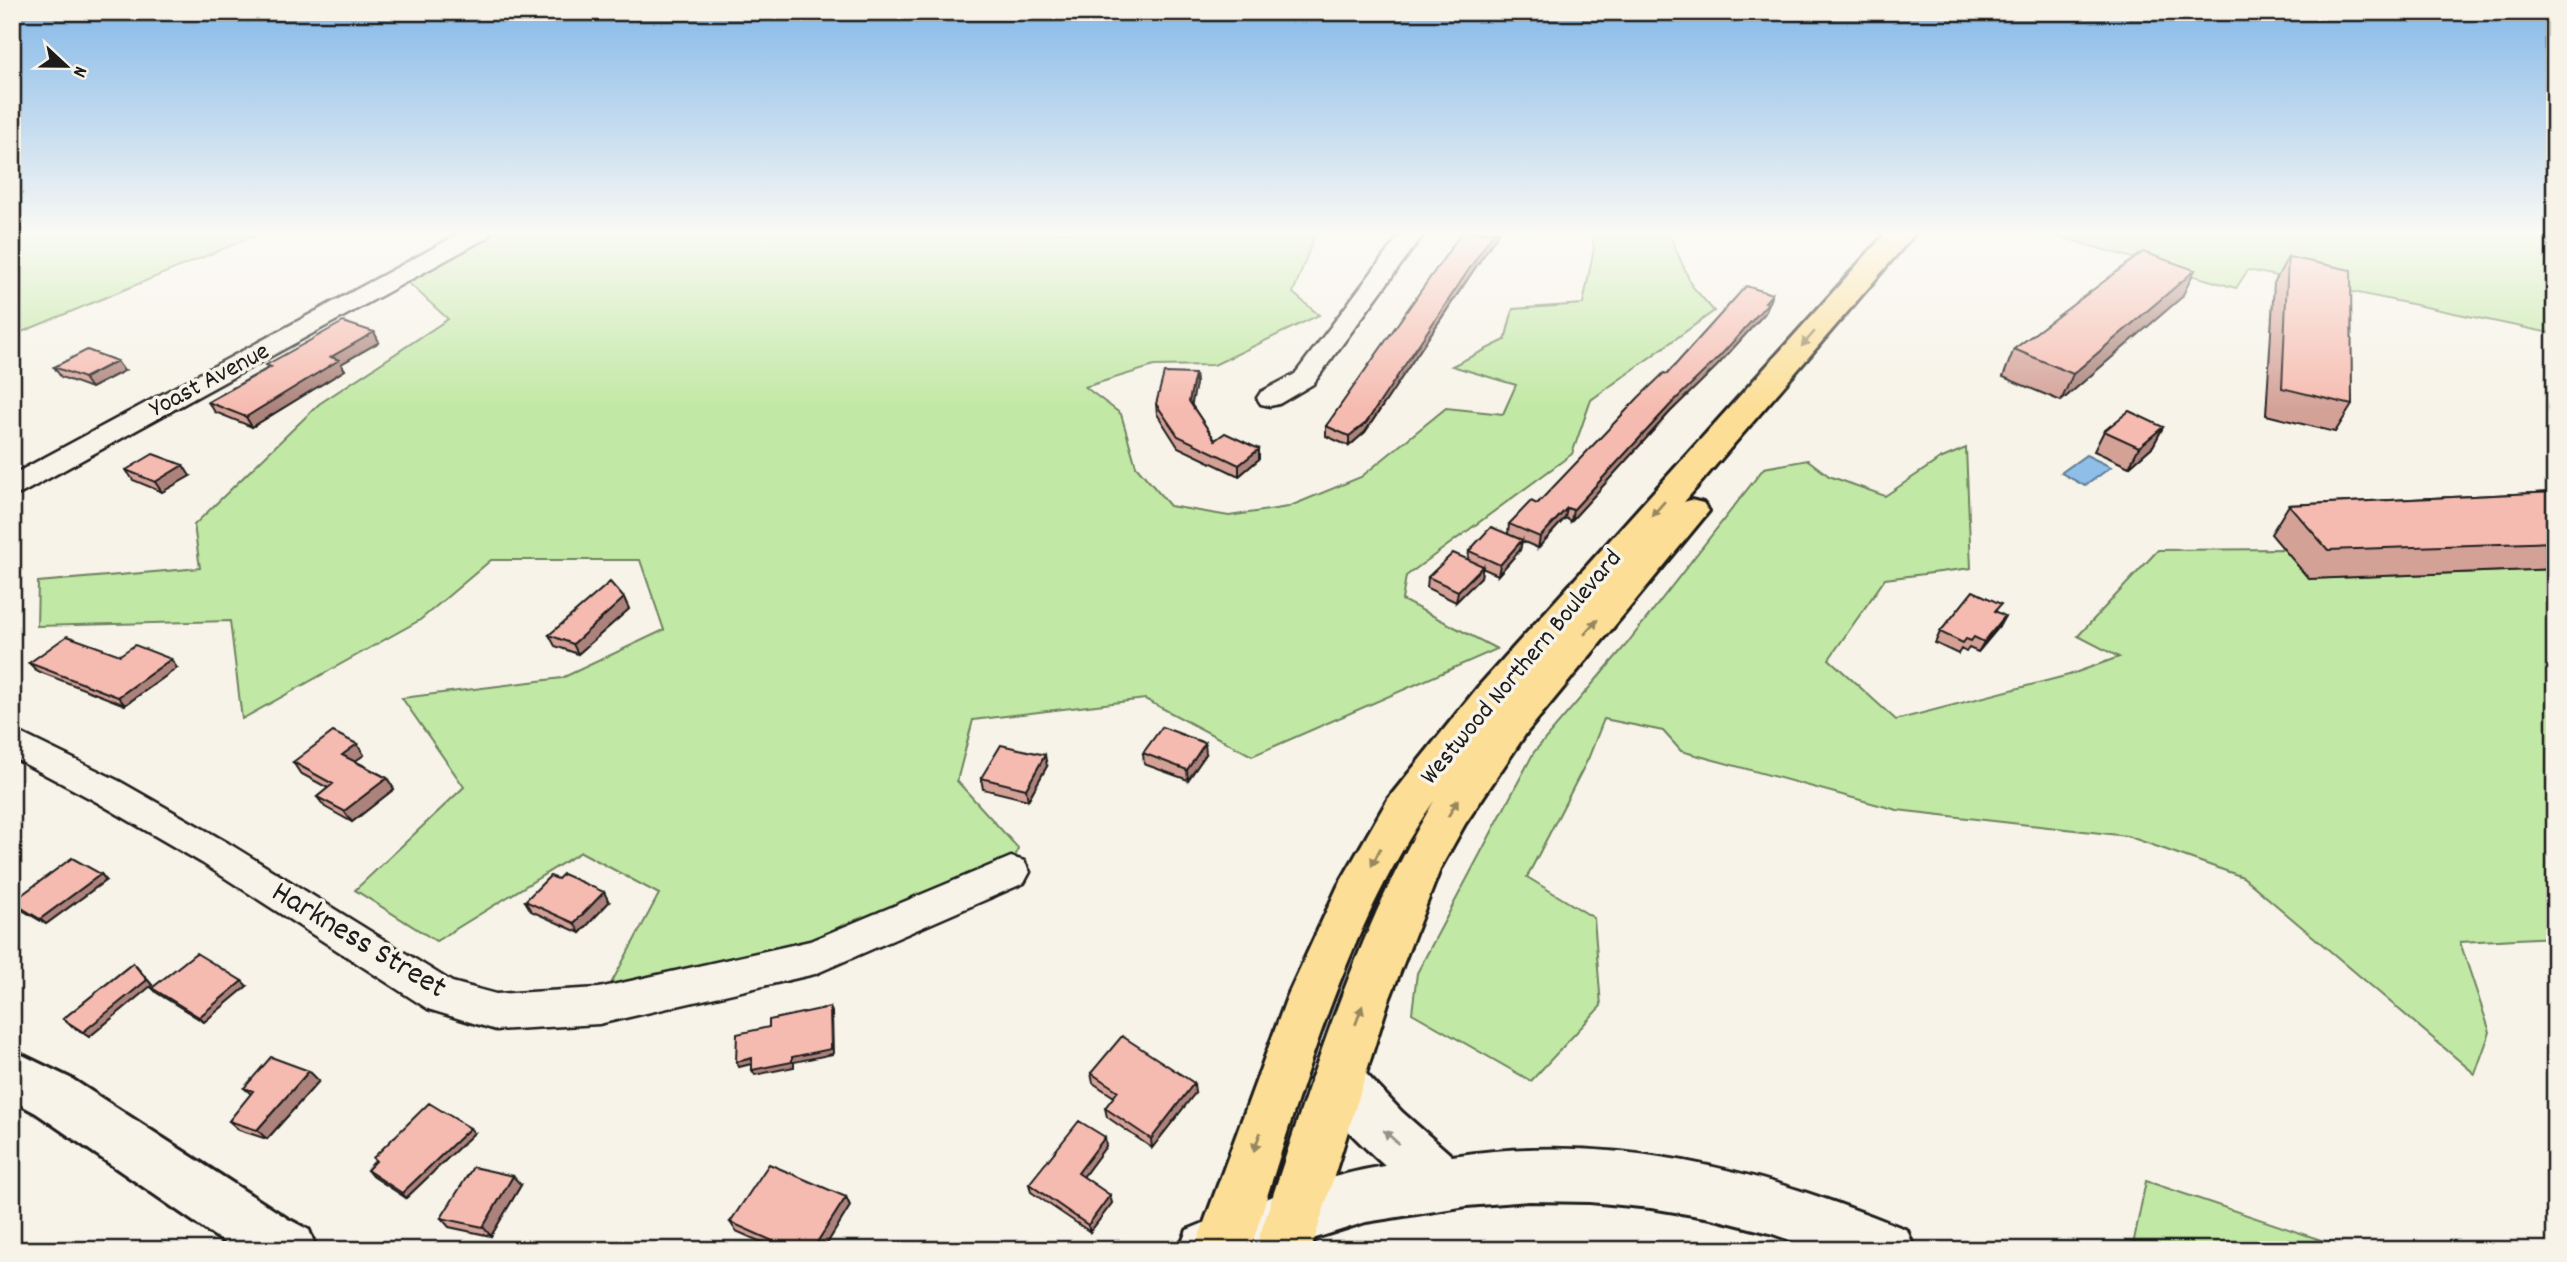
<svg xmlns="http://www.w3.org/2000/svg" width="2567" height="1262" viewBox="0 0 2567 1262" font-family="Dekko,sans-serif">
  <rect width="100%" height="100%" fill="#f7f3e8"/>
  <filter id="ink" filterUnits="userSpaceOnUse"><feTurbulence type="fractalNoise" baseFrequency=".0143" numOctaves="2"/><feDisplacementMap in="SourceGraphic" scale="14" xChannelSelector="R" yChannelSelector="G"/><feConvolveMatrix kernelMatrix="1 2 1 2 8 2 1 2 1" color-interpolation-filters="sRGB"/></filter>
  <g filter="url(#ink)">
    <path fill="#c1e8a4" stroke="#6e8260" stroke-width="2" d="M 12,232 L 264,232 L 12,336 Z
      M 480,232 L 1316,232 L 1293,293 L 1319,315 L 1214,365 L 1154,366 L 1085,387 L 1121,414 L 1136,466 L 1170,506 L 1229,516 L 1288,507 L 1361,477 L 1446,408 L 1503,414 L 1516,385 L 1452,366 L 1505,340 L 1513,309 L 1583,304 L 1594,248 L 1591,232 L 1668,232 L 1692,286 L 1714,311 L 1591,400 L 1572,454 L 1406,576 L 1402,600 L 1497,649 L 1252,756 L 1145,699 L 973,720 L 957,781 L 1018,848 L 1011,872 L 815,957 L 599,1006 L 659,894 L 581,852 L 436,941 L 355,890 L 464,787 L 402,698 L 562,678 L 664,630 L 640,560 L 491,560 L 420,620 L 242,719 L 230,621 L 37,626 L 38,582 L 200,568 L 194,525 L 319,404 L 448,319 L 401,276 Z
      M 2043,232 L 2555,232 L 2555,334 L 2248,270 L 2236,288 Z
      M 1966,448 L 1971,568 L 1885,579 L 1829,659 L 1896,720 L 2069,675 L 2119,657 L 2078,636 L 2158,550 L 2284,549 L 2309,579 L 2555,569 L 2555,937 L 2460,942 L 2490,1032 L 2475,1074 L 2243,877 L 2127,836 L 1897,810 L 1681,751 L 1663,731 L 1604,719 L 1588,759 L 1527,877 L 1594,918 L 1601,1006 L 1531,1081 L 1412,1013 L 1417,973 L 1534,752 L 1625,646 L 1764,468 L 1808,460 L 1829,476 L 1885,496 L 1940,459 Z
      M 2146,1181 L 2333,1244 L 2350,1250 L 2132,1250 Z"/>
    <path fill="#8fbee9" stroke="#617d97" stroke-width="2" d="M 2086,455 L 2111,467 L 2085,486 L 2061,473 Z"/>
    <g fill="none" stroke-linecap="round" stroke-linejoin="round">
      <g stroke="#1c1c1c" stroke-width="5">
        <path id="street" d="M 463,232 L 491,232 L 488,237 L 22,493 L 12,496 L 12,475 Z
          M 1402,232 L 1425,232 L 1313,384 L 1279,404 L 1270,406 L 1261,404 L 1257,398 L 1261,392 L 1295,374 Z
          M 12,729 L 119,781 L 228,843 L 452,982 L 496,994 L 599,988 L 810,941 L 1011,857 L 1024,861 L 1030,872 L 1024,883 L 815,974 L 599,1024 L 496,1030 L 428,1009 L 202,863 L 95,801 L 12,757 Z"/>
      </g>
      <g stroke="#1c1c1c" stroke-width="6">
        <path id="secondary" d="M 12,1050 L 72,1079 L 288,1219 L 309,1230 L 317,1250 L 235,1250 L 36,1113 L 12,1100 Z
          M 1337,1055 L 1355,1062 L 1402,1112 L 1452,1156 C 1613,1132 1759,1169 1907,1230 L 1915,1250 L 1818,1250 L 1770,1233 L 1711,1218 L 1651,1208 L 1590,1202 L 1529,1201 L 1467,1206 L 1366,1222 L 1278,1250 L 1179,1250 L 1187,1230 C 1251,1204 1316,1177 1385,1166 C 1358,1141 1327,1113 1311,1079 L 1319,1062 Z"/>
      </g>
      <g stroke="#1c1c1c" stroke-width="6">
        <path id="primary" d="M 1887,232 L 1916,232 L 1684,502 L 1691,500 L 1703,503 L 1709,511 L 1527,732 L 1465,824 L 1441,867 L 1388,1003 L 1311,1250 L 1255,1250 C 1306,1097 1351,940 1434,801 C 1344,928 1298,1102 1250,1250 L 1194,1250 L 1287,997 L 1338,886 L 1388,799 L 1478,687 Z"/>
      </g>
      <use href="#street" fill="#f7f3e8" fill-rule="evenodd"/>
      <use href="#secondary" fill="#f7f3e8" fill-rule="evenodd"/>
      <use href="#primary" fill="#fcde96" fill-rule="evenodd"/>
    </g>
    <path fill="#d4a197" stroke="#1c1c1c" stroke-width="2" d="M 1496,237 L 1365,432 L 1349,446 L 1326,436 L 1326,426 Z
      M 2288,257 L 2352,405 L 2335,432 L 2266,415 L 2274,283 Z
      M 1772,294 L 1765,313 L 1717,366 L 1670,412 L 1571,521 L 1565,518 L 1538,548 L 1522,541 L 1520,550 L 1498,575 L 1482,568 L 1481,577 L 1456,602 L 1427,588 L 1428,577 L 1468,559 L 1469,551 L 1508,534 L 1509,524 L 1537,504 L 1667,374 Z
      M 2182,297 L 2061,401 L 2003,377 L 2014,349 Z
      M 374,332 L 379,342 L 341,364 L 345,370 L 252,427 L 215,412 L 208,402 L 268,368 L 266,365 Z
      M 54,367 L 124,371 L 91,388 L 61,377 Z
      M 1195,374 L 1196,384 L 1191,404 L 1215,440 L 1259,449 L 1259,459 L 1239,476 L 1178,447 L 1157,414 L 1156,404 Z
      M 2163,427 L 2153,446 L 2129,467 L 2094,451 L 2104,431 Z
      M 126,470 L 190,476 L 162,492 L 133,480 Z
      M 2555,492 L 2555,569 L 2309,579 L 2271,534 L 2289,505 Z
      M 624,598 L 629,609 L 578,654 L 555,646 L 549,635 Z
      M 1997,612 L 1999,627 L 1978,652 L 1969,648 L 1966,652 L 1961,649 L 1958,654 L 1935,643 L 1940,632 Z
      M 120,655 L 177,668 L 125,705 L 37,671 L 29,663 Z
      M 357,744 L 364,755 L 355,761 L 387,778 L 394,789 L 352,822 L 325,807 L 317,797 L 328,788 L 300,773 L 293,762 Z
      M 1143,753 L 1206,754 L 1188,780 L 1144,764 Z
      M 1047,766 L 1028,800 L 983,789 L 981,778 Z
      M 101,874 L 106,880 L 46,924 L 17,907 L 12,902 Z
      M 525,901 L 609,902 L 580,933 L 531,911 Z
      M 133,963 L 152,985 L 89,1037 L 69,1024 L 63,1019 Z
      M 247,986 L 204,1022 L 157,993 L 152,988 Z
      M 309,1071 L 319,1081 L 267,1139 L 239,1130 L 229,1121 L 251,1094 L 244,1088 Z
      M 1091,1073 L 1195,1093 L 1152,1148 L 1107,1117 L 1105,1108 L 1114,1097 L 1093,1083 Z
      M 474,1133 L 406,1198 L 371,1175 L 367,1170 L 375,1161 L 373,1158 Z
      M 1106,1146 L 1083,1177 L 1112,1203 L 1090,1232 L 1031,1192 L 1029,1184 Z
      M 521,1185 L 491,1236 L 449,1227 L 441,1218 Z
      M 846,1197 L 850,1206 L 823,1250 L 779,1250 L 736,1231 L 730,1222 Z"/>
    <path fill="#ac837b" stroke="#1c1c1c" stroke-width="2" d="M 1494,232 L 1499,232 L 1365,432 L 1349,446 L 1349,436 Z
      M 2195,270 L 2182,297 L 2061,401 L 2073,374 Z
      M 1772,294 L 1765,313 L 1717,366 L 1670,412 L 1571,521 L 1573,510 Z
      M 374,332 L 379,342 L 341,364 L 345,370 L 252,427 L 246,417 L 331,357 Z
      M 117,361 L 124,371 L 91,388 L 84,378 Z
      M 1195,374 L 1196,384 L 1190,412 L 1189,401 Z
      M 2163,427 L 2153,446 L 2129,467 L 2139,447 Z
      M 1259,449 L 1259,459 L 1239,476 L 1239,465 Z
      M 183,465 L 190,476 L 162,492 L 155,482 Z
      M 1567,508 L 1565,518 L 1538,548 L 1540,537 Z
      M 1522,540 L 1520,550 L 1498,575 L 1500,565 Z
      M 1483,566 L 1481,577 L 1456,602 L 1458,591 Z
      M 624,598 L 629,609 L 578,654 L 573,644 Z
      M 2005,616 L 1999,627 L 1978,652 L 1984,642 Z
      M 171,659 L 177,668 L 125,705 L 118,697 Z
      M 1205,743 L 1206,754 L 1188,780 L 1187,770 Z
      M 357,744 L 364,755 L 349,765 L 342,755 Z
      M 1045,755 L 1047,766 L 1028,800 L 1026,789 Z
      M 387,778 L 394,789 L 352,822 L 344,811 Z
      M 101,874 L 106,880 L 46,924 L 40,919 Z
      M 604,892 L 609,902 L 580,933 L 574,923 Z
      M 133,963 L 152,985 L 89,1037 L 83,1032 Z
      M 242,981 L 247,986 L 204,1022 L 199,1017 Z
      M 830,1007 L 832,1012 L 833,1054 L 794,1062 L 794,1067 L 755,1075 L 752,1070 L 792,1057 Z
      M 752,1058 L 755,1063 L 739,1067 L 736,1062 Z
      M 309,1071 L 319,1081 L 267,1139 L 257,1130 Z
      M 1194,1083 L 1195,1093 L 1152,1148 L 1151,1139 Z
      M 470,1128 L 474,1133 L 406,1198 L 402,1193 Z
      M 1105,1137 L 1106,1146 L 1080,1181 L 1078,1173 Z
      M 513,1176 L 521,1185 L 491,1236 L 483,1227 Z
      M 1110,1195 L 1112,1203 L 1090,1232 L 1088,1225 Z
      M 846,1197 L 850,1206 L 823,1250 L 812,1250 Z"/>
    <path fill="#f6bbb0" stroke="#1c1c1c" stroke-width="2" d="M 1462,232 L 1494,232 L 1366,423 L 1349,436 L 1326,426 Z
      M 2143,252 L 2195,270 L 2073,374 L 2014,349 Z
      M 2288,257 L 2351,270 L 2352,405 L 2282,388 Z
      M 1746,286 L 1772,294 L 1765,302 L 1768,303 L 1720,356 L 1673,402 L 1573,510 L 1567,508 L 1540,537 L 1509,524 L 1531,501 L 1537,504 L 1639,397 L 1664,373 L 1667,374 Z
      M 343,322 L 374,332 L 331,357 L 339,360 L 246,417 L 208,402 L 271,367 L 266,365 Z
      M 87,350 L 117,361 L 84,378 L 54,367 Z
      M 1164,373 L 1195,374 L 1189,401 L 1215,440 L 1225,433 L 1259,449 L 1239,465 L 1178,436 L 1156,404 Z
      M 2129,411 L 2163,427 L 2139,447 L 2104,431 Z
      M 153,454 L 183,465 L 155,482 L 126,470 Z
      M 2555,492 L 2555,542 L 2328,550 L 2289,505 Z
      M 1491,527 L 1522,540 L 1500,565 L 1469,551 Z
      M 1453,553 L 1483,566 L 1458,591 L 1428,577 Z
      M 610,582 L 624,598 L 573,644 L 549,635 Z
      M 1973,591 L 2001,604 L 1995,611 L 2005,616 L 1984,642 L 1974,637 L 1971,641 L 1966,639 L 1963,643 L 1940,632 Z
      M 67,636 L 120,655 L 135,645 L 171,659 L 118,697 L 29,663 Z
      M 1162,727 L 1205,743 L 1187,770 L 1143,753 Z
      M 333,732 L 357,744 L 342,755 L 387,778 L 344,811 L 317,797 L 333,784 L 293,762 Z
      M 1001,745 L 1045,755 L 1026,789 L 981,778 Z
      M 72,858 L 101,874 L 40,919 L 12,902 Z
      M 563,874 L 604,892 L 574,923 L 525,901 L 550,876 L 558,879 Z
      M 196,953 L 242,981 L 199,1017 L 152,988 Z
      M 133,963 L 147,980 L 83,1032 L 63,1019 Z
      M 830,1007 L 831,1049 L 792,1057 L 792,1062 L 752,1070 L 752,1058 L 736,1062 L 737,1034 L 769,1027 L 769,1020 Z
      M 1122,1036 L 1194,1083 L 1151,1139 L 1105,1108 L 1118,1091 L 1091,1073 Z
      M 271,1057 L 309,1071 L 257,1130 L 229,1121 L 253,1091 L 244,1088 Z
      M 429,1103 L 470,1128 L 402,1193 L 367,1170 L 376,1161 L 373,1158 Z
      M 1079,1121 L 1105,1137 L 1078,1173 L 1110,1195 L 1088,1225 L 1029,1184 Z
      M 769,1164 L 846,1197 L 812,1250 L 793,1250 L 730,1222 Z
      M 473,1167 L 513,1176 L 483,1227 L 441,1218 Z"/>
    <defs><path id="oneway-solid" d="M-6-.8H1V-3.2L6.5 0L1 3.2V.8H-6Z" transform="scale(1.75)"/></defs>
    <g fill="#97875f">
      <use href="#oneway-solid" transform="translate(1808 339) rotate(131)"/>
      <use href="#oneway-solid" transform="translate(1658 509) rotate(131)"/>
      <use href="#oneway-solid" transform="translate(1591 627) rotate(-49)"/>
      <use href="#oneway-solid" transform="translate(1453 808) rotate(-60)"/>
      <use href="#oneway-solid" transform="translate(1376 857) rotate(117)"/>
      <use href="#oneway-solid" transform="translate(1359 1015) rotate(-70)"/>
      <use href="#oneway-solid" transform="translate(1257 1142) rotate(110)"/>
    </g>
    <use fill="#94928c" href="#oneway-solid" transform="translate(1391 1137) rotate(-138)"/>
  </g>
  <linearGradient id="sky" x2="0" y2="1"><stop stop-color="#84b8e8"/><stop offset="0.57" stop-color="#fbfaf5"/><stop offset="1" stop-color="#fbfaf5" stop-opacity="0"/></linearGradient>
  <rect width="2567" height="409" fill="url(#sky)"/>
  <g text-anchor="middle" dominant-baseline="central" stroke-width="7" stroke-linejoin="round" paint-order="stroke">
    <g font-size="26" fill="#1c1c1c" stroke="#f7f3e8">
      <text transform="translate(210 381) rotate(-28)">Yoast Avenue</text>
      <text transform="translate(1522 668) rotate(-50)">Westwood Northern Boulevard</text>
    </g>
    <g font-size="32" fill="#1c1c1c" stroke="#f7f3e8">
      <text transform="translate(358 942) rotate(31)">Harkness Street</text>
    </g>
  </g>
  <rect width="2567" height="1262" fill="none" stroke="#f7f3e8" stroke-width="42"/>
  <rect x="21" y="21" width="2525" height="1220" fill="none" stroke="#1c1c1c" stroke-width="2.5" filter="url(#ink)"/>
  <g transform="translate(66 66) rotate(112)" stroke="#f7f3e8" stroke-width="5" paint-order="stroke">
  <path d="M0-5L12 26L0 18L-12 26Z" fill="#1c1c1c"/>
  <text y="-10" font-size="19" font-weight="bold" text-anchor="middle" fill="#1c1c1c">N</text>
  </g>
</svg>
